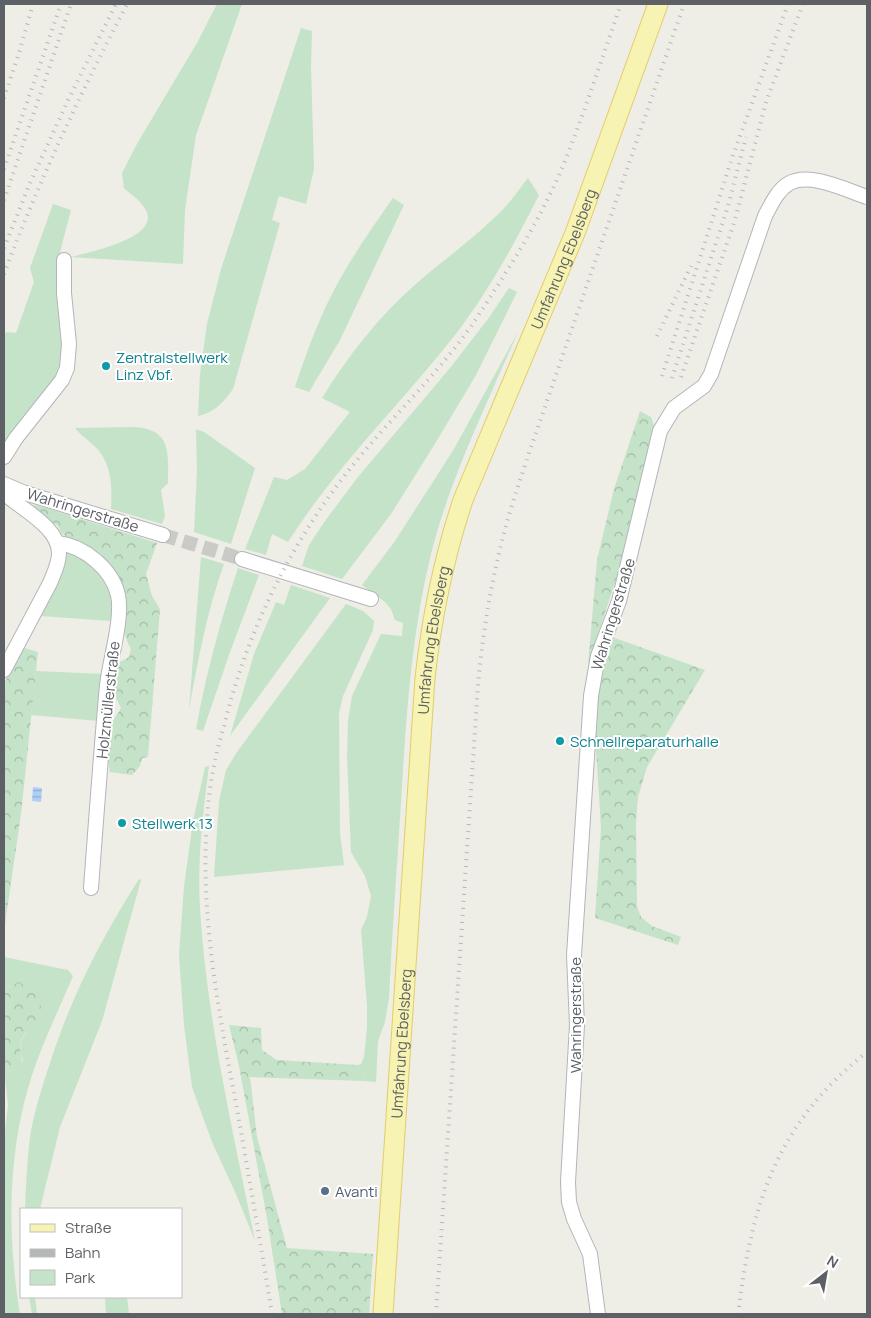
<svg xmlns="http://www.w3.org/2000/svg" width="871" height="1318" viewBox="0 0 871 1318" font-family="Manrope,sans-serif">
  <defs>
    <pattern id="forest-crowns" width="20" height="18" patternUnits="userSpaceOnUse" patternTransform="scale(1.25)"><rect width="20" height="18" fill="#c5e3c8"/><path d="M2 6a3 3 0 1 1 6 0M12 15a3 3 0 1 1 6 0" fill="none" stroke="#a3bba6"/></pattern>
    <pattern id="water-rules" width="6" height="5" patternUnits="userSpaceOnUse" patternTransform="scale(1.25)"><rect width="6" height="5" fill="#aecff6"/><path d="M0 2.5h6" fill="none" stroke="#91abcb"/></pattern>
  </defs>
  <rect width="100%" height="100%" fill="#eeede6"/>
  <path fill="#c5e3c8" d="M 217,4 L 242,4 L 196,135 L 185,210 L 183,264 L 71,257 C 89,252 166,237 144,207 C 139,199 130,194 124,188 L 122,173 L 138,142 L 197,43 Z
    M 301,28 L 312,31 L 311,67 L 314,169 L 306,204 L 279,196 L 272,220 L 280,223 L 233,389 C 224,402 214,413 198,416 L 200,374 L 207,324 L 221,269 Z
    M 528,178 L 539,195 C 515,243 488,292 455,335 C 400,405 336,466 288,542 L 272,534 L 266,555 L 245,549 L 274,477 L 287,480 L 305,469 L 350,412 L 322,398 C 348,356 379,316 417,283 C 447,257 480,234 507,205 C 514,197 521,187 528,178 Z
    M 393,198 L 404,205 L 340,340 L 309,392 L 295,387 C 307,351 320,315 339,281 C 355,252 374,225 393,198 Z
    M 53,204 L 71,210 L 59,256 L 63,361 L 58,375 L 25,414 L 4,444 L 4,339 L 6,332 L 16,333 L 34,282 L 30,268 Z
    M 509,288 L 517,292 L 476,375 L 436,442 L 391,514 L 342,579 L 302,566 L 309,545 L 325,521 L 358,477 L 450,368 L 488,319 Z
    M 518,332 C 487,404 450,478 431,554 C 411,635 406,719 401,802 C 397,867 392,933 389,998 L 385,1022 L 378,1041 L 376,1082 L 365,1081 L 358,1065 L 361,1064 L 364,1057 L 367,1028 L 367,1005 L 361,930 L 367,917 L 371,896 L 365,876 L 351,852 L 347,757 L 348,721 L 352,696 L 381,634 L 402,636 L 403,623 L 395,620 L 391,609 L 385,602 L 362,585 L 395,541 L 454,449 Z
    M 134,427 C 172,429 168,453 168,483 L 161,490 L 165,516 L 162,524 L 111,509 C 112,489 112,467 99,451 C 92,442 82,437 75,428 Z
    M 196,429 L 204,432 L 255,468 L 231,544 L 194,532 L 197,471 Z
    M 69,550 L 74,551 L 104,574 L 114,601 L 111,621 L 41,616 C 46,593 65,581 66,553 Z
    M 201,557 L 224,564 C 207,611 198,660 189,709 Z
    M 238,568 L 259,575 L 230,652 L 203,731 L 196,729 C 206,673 220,623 238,568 Z
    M 291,585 L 330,598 L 230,736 L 254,654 L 276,602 L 284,605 Z
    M 346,604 L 363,611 L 374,621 L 373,630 L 343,696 L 339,713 L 340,833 L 344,865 L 214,877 L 219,801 L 226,770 L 237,752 Z
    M 36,671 L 104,674 L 99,721 L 31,715 Z
    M 209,766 C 203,813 197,861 200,909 C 207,1021 233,1131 255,1241 L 236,1194 L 212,1142 L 192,1087 L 184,1025 L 179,955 L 184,886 L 193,821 L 205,767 Z
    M 139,879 L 141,880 L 102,1021 L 60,1127 L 40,1209 L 25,1209 C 26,1185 27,1161 30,1137 C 34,1112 42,1087 50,1063 C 71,997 102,937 139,879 Z
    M 4,957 L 68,970 L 73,976 C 59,1009 43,1042 32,1075 C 7,1152 7,1235 20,1314 L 4,1314 L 4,1140 L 8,1105 L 4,1069 L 14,1071 L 23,1061 C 19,1046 19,1043 28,1030 L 10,986 L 4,992 Z
    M 29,1297 L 35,1297 L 37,1314 L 32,1314 Z
    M 105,1297 L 127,1297 L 129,1314 L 106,1314 Z"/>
  <path fill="url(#forest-crowns)" d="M 640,411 L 651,417 L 655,428 L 623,558 L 588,665 L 597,560 L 614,489 Z
    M 32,505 L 40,506 L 157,543 L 146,574 L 152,596 L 160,609 L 148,757 L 142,758 L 140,766 L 132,775 L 110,772 C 108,757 104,738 110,725 C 113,719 118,714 121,708 L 112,690 L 112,680 L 118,663 L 129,657 L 131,649 C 120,630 122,609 122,588 L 61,532 L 58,526 L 33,509 Z
    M 612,637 L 705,670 L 647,767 L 638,797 L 636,823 L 637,906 L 641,917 L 652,926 L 681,937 L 678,945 L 595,918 L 601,828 L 595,733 L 600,672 Z
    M 21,647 L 38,652 L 21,814 L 4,931 L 4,684 Z
    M 19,982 C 43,997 48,1005 30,1028 C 27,1031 22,1037 21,1041 C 18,1050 24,1058 21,1068 L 14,1071 L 4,1069 L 4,992 L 10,986 Z
    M 229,1025 L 261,1028 L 262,1050 L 277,1060 L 358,1065 L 365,1081 L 250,1077 L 257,1137 L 287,1248 L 373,1254 L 369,1314 L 282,1314 L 267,1218 L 239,1066 Z"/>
  <path fill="url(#water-rules)" d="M 33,787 L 42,788 L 41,802 L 32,801 Z"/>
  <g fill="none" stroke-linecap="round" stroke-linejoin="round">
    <path stroke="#cacac6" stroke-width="14" stroke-dasharray="14 7" stroke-linecap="butt" d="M 163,535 L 242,559"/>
    <g stroke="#b3b5b9" stroke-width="16">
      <path id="minor" d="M 4,457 L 16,438 L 62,380 L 67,368 L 69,344 L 64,293 L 64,260
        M 4,484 L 25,493 L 163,535
        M 4,493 C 21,509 59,527 59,553 C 59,564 54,573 50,583 L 4,670
        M 58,543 C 84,546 112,569 118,595 C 123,619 110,659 107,685 C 101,752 96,821 91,888
        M 242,559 L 371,599
        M 598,1314 L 590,1254 L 574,1219 L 569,1202 L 568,1182 L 577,1025 L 574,955 L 591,696 L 598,656 L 619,601 L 660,431 L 674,408 L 704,386 L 711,374 L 765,216 C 771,205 777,191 788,184 C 809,171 846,190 867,197"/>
    </g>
    <g stroke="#e3cd6a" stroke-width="21">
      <g id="major">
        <path id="s1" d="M 383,1314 L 425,678 C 432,615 443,560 463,500 L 575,233 L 658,4"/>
      </g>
    </g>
    <use href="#minor" stroke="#fff" stroke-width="14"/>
    <use href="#major" stroke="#f7f3b2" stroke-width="19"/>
    <path stroke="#b5b6b6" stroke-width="4" stroke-dasharray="1 6" stroke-linecap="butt" d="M 4,98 L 20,50 L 33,4
      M 4,169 L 61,4
      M 4,200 L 71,4
      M 4,248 L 30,183 L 69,98 L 116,4
      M 4,274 C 39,181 81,92 127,4
      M 657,336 L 691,266
      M 662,376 L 732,158 L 788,4
      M 681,377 L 735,220 L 766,102 L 803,4
      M 672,378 L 728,206 L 746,137
      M 272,1314 C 261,1246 249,1177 237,1109 C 217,1003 196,897 210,789 C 213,767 218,746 224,726 C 247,632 289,546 349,470 C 391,417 441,372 478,316 C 508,270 538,223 560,173 C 583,118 601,60 621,4
      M 436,1314 L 478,685 C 483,630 492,576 507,522 C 513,500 521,478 528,456 L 684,4
      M 738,1314 C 752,1203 776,1124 867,1052"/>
  </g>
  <g fill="#0f9aa8" stroke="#fff" stroke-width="2">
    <circle cx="106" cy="366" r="5"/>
    <circle cx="560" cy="741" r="5"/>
    <circle cx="122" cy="823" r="5"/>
  </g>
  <circle fill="#5c6f8a" stroke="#fff" stroke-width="2" cx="325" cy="1191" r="5"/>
  <g text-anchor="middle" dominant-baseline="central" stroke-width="4" stroke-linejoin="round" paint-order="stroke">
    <g font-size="15" fill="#5d6064" stroke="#fff">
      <text stroke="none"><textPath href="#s1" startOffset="1081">Umfahrung Ebelsberg</textPath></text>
      <text transform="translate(83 510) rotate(17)">Wahringerstraße</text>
      <text transform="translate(613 614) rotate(-73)">Wahringerstraße</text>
      <text stroke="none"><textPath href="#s1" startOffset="676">Umfahrung Ebelsberg</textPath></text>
      <text transform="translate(108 700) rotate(-84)">Holzmüllerstraße</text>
      <text transform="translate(575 1015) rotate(-90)">Wahringerstraße</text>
      <text stroke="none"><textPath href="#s1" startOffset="271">Umfahrung Ebelsberg</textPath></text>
    </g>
    <g font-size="15" fill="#0d838f" stroke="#fff" text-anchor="start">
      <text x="116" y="357">Zentralstellwerk<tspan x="116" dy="17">Linz Vbf.</tspan></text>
      <text x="570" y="741">Schnellreparaturhalle</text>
      <text x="132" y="823">Stellwerk 13</text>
    </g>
    <g font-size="15" fill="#4e5e75" stroke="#fff" text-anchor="start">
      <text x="335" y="1191">Avanti</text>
    </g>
  </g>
  <rect width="871" height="1318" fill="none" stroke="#5d6064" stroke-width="10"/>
  <rect x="20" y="1208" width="162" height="90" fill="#ffffff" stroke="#bebfc1"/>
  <rect x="30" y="1224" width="25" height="8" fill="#f7f3b2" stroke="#bebfc1"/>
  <text x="65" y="1233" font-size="15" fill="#5d6064">Straße</text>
  <rect x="30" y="1249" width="25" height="8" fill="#b5b6b6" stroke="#bebfc1"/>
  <text x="65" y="1258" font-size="15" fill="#5d6064">Bahn</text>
  <rect x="30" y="1270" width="25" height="15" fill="#c5e3c8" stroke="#bebfc1"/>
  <text x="65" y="1283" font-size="15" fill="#5d6064">Park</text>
  <g transform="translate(826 1273) rotate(31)" stroke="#ffffff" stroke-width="4" paint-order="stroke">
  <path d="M0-4L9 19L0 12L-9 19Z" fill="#5d6064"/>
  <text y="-8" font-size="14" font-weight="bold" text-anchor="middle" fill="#5d6064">N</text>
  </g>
</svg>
